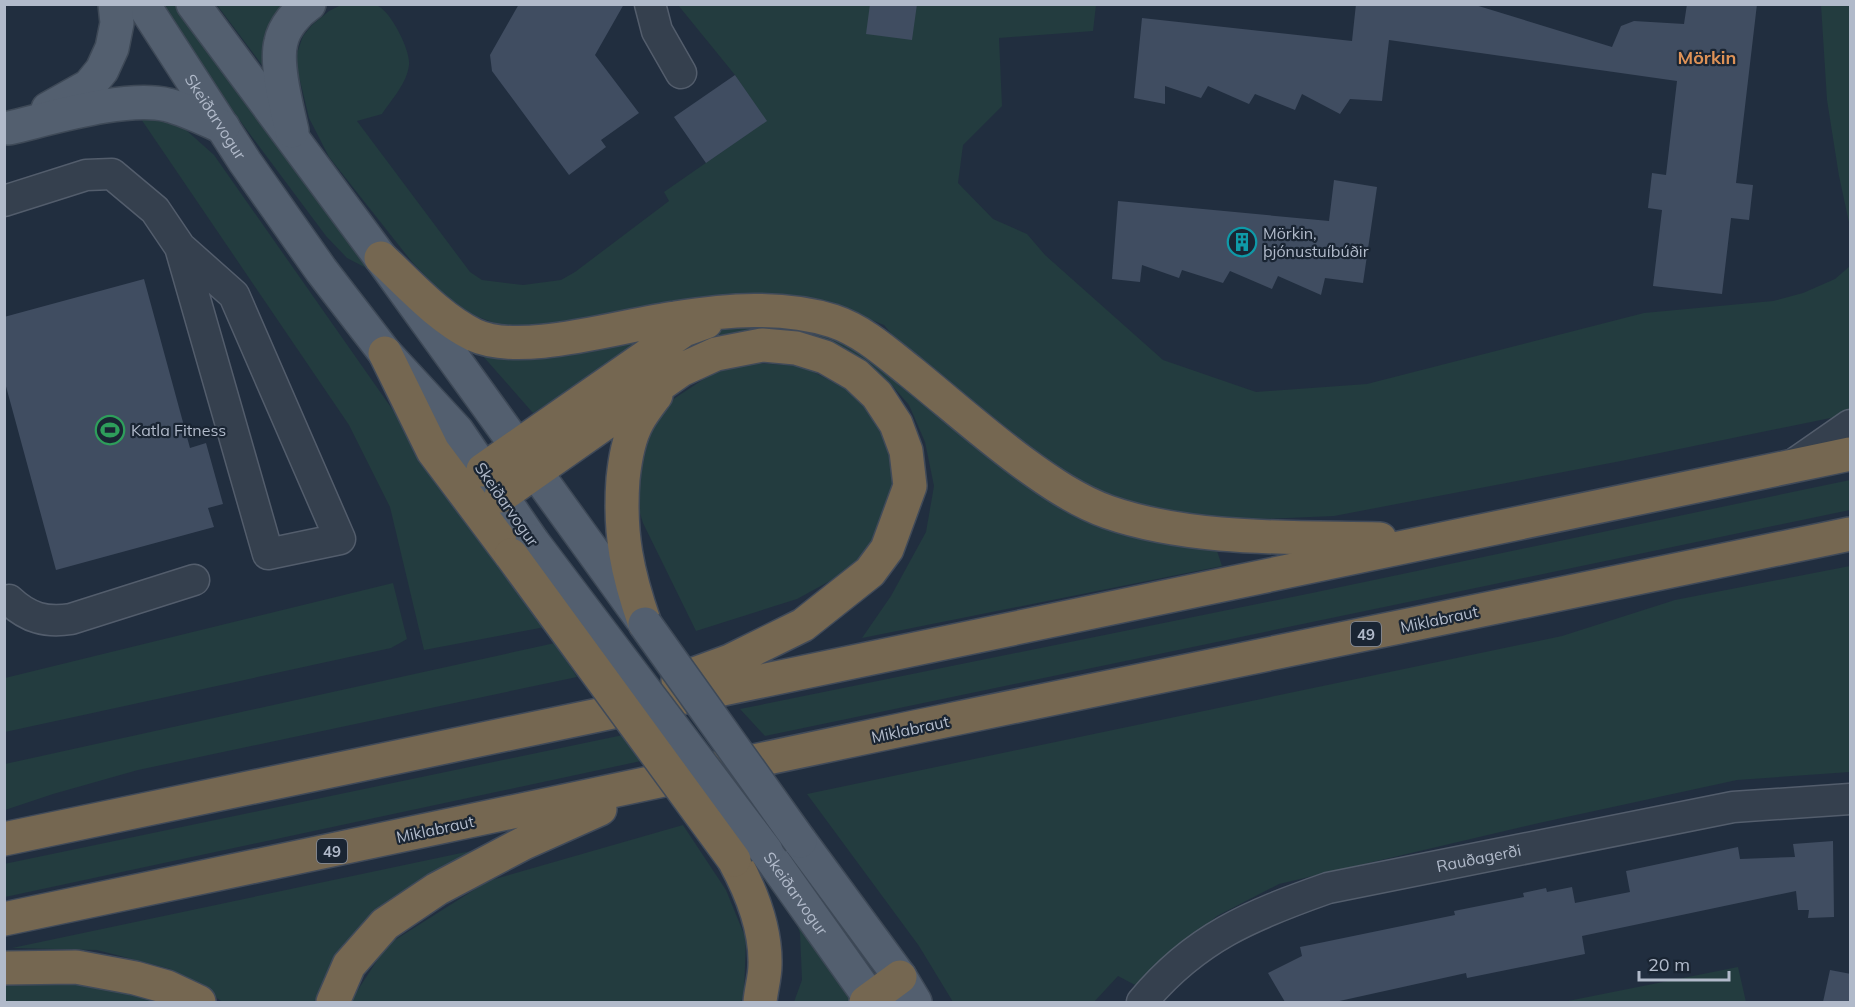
<svg xmlns="http://www.w3.org/2000/svg" width="1855" height="1007" viewBox="0 0 1855 1007" font-family="Mulish,sans-serif">
  <rect width="100%" height="100%" fill="#212e3f"/>
  <path fill="#233c3f" d="M 161,5 L 178,5 L 220,69 L 374,272 L 347,258 L 326,236 L 185,47 Z
    M 217,5 L 284,5 L 267,42 L 262,65 Z
    M 341,5 C 352,5 368,2 378,6 C 391,12 411,51 409,65 C 407,83 392,99 382,114 L 357,121 L 470,272 L 482,280 L 523,285 L 561,280 L 575,272 L 669,201 L 664,192 L 766,121 L 735,75 L 678,5 L 1096,5 L 1093,31 L 999,38 L 1002,106 L 963,145 L 958,183 L 993,219 L 1027,234 L 1045,255 L 1163,360 L 1256,392 L 1367,384 L 1644,313 L 1773,301 L 1803,293 L 1835,279 L 1850,266 L 1850,414 L 1621,461 L 1334,516 L 1189,522 L 1082,486 L 1001,431 L 902,347 L 884,325 L 824,301 L 731,295 L 594,319 L 505,327 L 457,309 L 412,262 L 329,157 L 309,118 L 297,68 L 297,53 L 303,36 L 312,25 L 329,11 Z
    M 1821,5 L 1850,5 L 1850,227 L 1839,176 L 1827,100 Z
    M 139,116 L 176,121 L 214,155 L 545,627 L 424,650 L 390,507 L 349,425 Z
    M 762,319 L 816,328 L 870,351 L 942,413 L 1216,548 L 1222,566 L 862,638 L 891,596 L 926,532 L 934,486 L 925,442 L 909,405 L 889,382 L 848,353 L 667,357 L 710,331 Z
    M 655,337 L 533,413 L 467,338 Z
    M 753,363 L 802,366 L 852,392 L 881,425 L 895,455 L 890,511 L 873,545 L 850,570 L 797,599 L 696,631 L 643,523 L 635,497 L 652,423 L 675,398 L 713,373 Z
    M 1850,480 L 1850,510 L 765,736 L 740,709 L 1312,593 Z
    M 1850,566 L 1850,772 L 1737,780 L 1539,823 L 1279,884 L 1217,916 L 1135,985 L 1118,976 L 1094,1002 L 953,1002 L 919,946 L 807,794 L 1562,636 L 1675,600 Z
    M 393,583 L 407,639 L 391,648 L 5,732 L 5,678 Z
    M 555,643 L 577,677 L 138,770 L 53,794 L 5,810 L 5,764 Z
    M 623,735 L 641,761 L 5,897 L 4,864 Z
    M 683,825 L 726,890 L 746,939 L 744,994 L 741,1002 L 350,1002 L 387,945 L 488,881 Z
    M 485,848 L 322,1002 L 223,1002 L 170,969 L 97,950 L 12,948 Z
    M 787,894 L 857,1002 L 794,1002 L 802,980 L 800,933 Z
    M 1738,967 L 1746,1002 L 1563,1002 Z
    M 102,980 L 172,1002 L 5,1002 L 5,983 Z"/>
  <path fill="#404d61" d="M 519,4 L 624,4 L 595,55 L 639,113 L 601,140 L 606,147 L 569,175 L 492,71 L 490,55 Z
    M 870,4 L 917,4 L 912,40 L 866,34 Z
    M 1356,4 L 1472,4 L 1612,47 L 1621,26 L 1634,21 L 1684,24 L 1687,4 L 1757,4 L 1736,183 L 1753,185 L 1749,220 L 1731,218 L 1722,294 L 1653,286 L 1662,210 L 1648,208 L 1652,173 L 1666,175 L 1677,81 L 1389,40 L 1382,101 L 1350,99 L 1340,114 L 1302,94 L 1295,110 L 1255,94 L 1249,104 L 1208,86 L 1201,98 L 1165,86 L 1165,104 L 1134,98 L 1142,18 L 1352,41 Z
    M 735,75 L 767,121 L 706,163 L 674,117 Z
    M 1334,180 L 1377,187 L 1363,283 L 1325,278 L 1321,295 L 1278,276 L 1272,289 L 1230,271 L 1223,283 L 1182,270 L 1179,278 L 1142,265 L 1140,282 L 1112,279 L 1118,201 L 1329,221 Z
    M 144,279 L 190,448 L 206,443 L 223,504 L 208,508 L 214,527 L 56,570 L 4,379 L 4,317 Z
    M 1833,841 L 1834,917 L 1808,918 L 1809,910 L 1798,910 L 1796,891 L 1582,936 L 1585,954 L 1467,978 L 1466,973 L 1335,1002 L 1285,1002 L 1268,973 L 1302,956 L 1300,947 L 1455,915 L 1454,911 L 1524,897 L 1523,893 L 1546,888 L 1547,892 L 1572,887 L 1575,903 L 1630,892 L 1626,871 L 1738,847 L 1740,859 L 1795,857 L 1793,844 Z
    M 1830,970 L 1851,974 L 1851,1002 L 1823,1002 Z"/>
  <g fill="none" stroke-linecap="round" stroke-linejoin="round">
    <g stroke="#535d6c" stroke-width="33">
      <g id="minor">
        <path d="M 650,4 L 657,31 L 681,73"/>
        <path d="M 4,201 L 86,175 L 112,174 L 155,210 L 180,247 L 234,295 L 340,539 L 268,554 L 180,247"/>
        <path d="M 1791,466 L 1850,425"/>
        <path d="M 9,600 C 28,618 46,623 71,619 L 194,580"/>
        <path id="s1" d="M 1142,1002 C 1195,938 1251,915 1328,888 L 1733,807 L 1850,799"/>
      </g>
    </g>
    <g stroke="#3e4957" stroke-width="36">
      <g id="major">
        <path id="s2" d="M 143,4 L 245,162 L 321,270 L 385,353 L 457,431 L 532,541"/>
        <path d="M 193,4 L 381,258 L 641,618"/>
        <path d="M 48,109 L 89,86 L 102,70 L 112,48 L 117,23 L 115,4"/>
        <path d="M 9,128 C 52,118 126,95 168,105 C 187,110 205,119 223,127"/>
        <path d="M 292,131 C 287,108 275,64 281,42 C 284,27 297,12 309,4"/>
        <path d="M 800,841 L 900,977 L 915,1002"/>
        <path id="s3" d="M 766,851 L 873,1002"/>
      </g>
    </g>
    <g stroke="#404a59" stroke-width="36">
      <path id="highway" d="M 381,258 C 410,285 439,318 474,335 C 521,357 622,325 675,318 C 726,310 782,305 833,321 C 863,331 887,353 911,372 C 948,402 984,434 1022,462 C 1048,481 1077,501 1108,512 C 1191,541 1293,537 1380,539
        M 385,353 L 433,451 L 511,555
        M 483,470 L 684,330 L 706,322
        M 501,496 L 681,370 L 716,354 L 762,345 L 796,348 L 825,357 L 856,375 L 877,395 L 896,424 L 906,451 L 910,486 L 887,549 L 870,572 L 803,625 L 730,661 L 678,680
        M 645,624 C 627,573 619,534 623,479 C 625,460 628,439 638,421 C 643,412 650,403 656,395
        M 4,839 L 1850,454
        M 734,860 C 751,891 766,929 765,965 C 765,977 761,990 760,1002
        M 4,919 L 915,727 L 1850,534
        M 4,968 L 76,967 L 135,978 L 167,987 L 199,1002
        M 333,1002 L 349,965 L 385,924 L 437,889 L 524,843 L 600,809
        M 866,1002 L 900,977"/>
    </g>
    <use href="#minor" stroke="#35404e" stroke-width="30"/>
    <use href="#major" stroke="#535f6f" stroke-width="33"/>
    <use href="#highway" stroke="#756751" stroke-width="33"/>
    <g stroke="#3e4957" stroke-width="36" stroke-linecap="butt">
      <path id="major-bridge" d="M 532,541 L 766,851
        M 645,624 L 800,841"/>
    </g>
    <g stroke="#404a59" stroke-width="36" stroke-linecap="butt">
      <path id="highway-bridge" d="M 511,555 L 734,860"/>
    </g>
    <use href="#major-bridge" stroke="#535f6f" stroke-width="33"/>
    <use href="#highway-bridge" stroke="#756751" stroke-width="33"/>
  </g>
  <defs>
    <g id="building-ring" transform="scale(1.5)"><circle r="9.5" fill="#1a2533" stroke="#0f9aa8" stroke-width="1.5"/><path d="M-4-6H4V6H1V3H-1V6H-4ZM-2.5-4.3h1.7v1.8h-1.7ZM.8-4.3h1.7v1.8H.8ZM-2.5-1h1.7V.8h-1.7ZM.8-1h1.7V.8H.8Z" fill="#0f9aa8"/></g>
    <g id="stadium-ring" transform="scale(1.5)"><circle r="9.5" fill="#1a2533" stroke="#2e9e5b" stroke-width="1.5"/><path d="M0-5a6.5 5 0 1 0 0 10a6.5 5 0 1 0 0-10ZM-3.5-1.8h7v3.6h-7Z" fill="#2e9e5b"/></g>
  </defs>
  <g fill-rule="evenodd">
    <use href="#building-ring" x="1242" y="242"/>
    <use href="#stadium-ring" x="110" y="430"/>
  </g>
  <g text-anchor="middle" dominant-baseline="central" stroke-width="4.5" stroke-linejoin="round" paint-order="stroke">
    <g fill="#1a2533" stroke="#848d9d" stroke-width="1.5">
      <rect x="1351" y="622" width="30" height="24" rx="4.5"/>
      <rect x="317" y="839" width="30" height="24" rx="4.5"/>
    </g>
    <g font-size="15" font-weight="bold" fill="#b1baca">
      <text x="1366" y="634">49</text>
      <text x="332" y="851">49</text>
    </g>
    <g font-size="16" fill="#b1baca" stroke="#1a2533">
      <text stroke="none"><textPath href="#s2" startOffset="134">Skeiðarvogur</textPath></text>
      <text transform="translate(507 504) rotate(55)">Skeiðarvogur</text>
      <text transform="translate(1439 619) rotate(-12)">Miklabraut</text>
      <text transform="translate(910 729) rotate(-12)">Miklabraut</text>
      <text transform="translate(435 829) rotate(-12)">Miklabraut</text>
      <text stroke="none"><textPath href="#s1" startOffset="375">Rauðagerði</textPath></text>
      <text stroke="none"><textPath href="#s3" startOffset="52">Skeiðarvogur</textPath></text>
    </g>
    <g font-size="16" fill="#b1baca" stroke="#1a2533" text-anchor="start">
      <text x="1263" y="233">Mörkin,<tspan x="1263" dy="18">þjónustuíbúðir</tspan></text>
      <text x="131" y="430">Katla Fitness</text>
    </g>
    <g font-size="18" font-weight="bold" fill="#de9257" stroke="#1a2533">
      <text x="1707" y="57">Mörkin</text>
    </g>
  </g>
  <rect width="1855" height="1007" fill="none" stroke="#b1baca" stroke-width="12"/>
  <path d="M1639 971v9h90v-9" fill="none" stroke="#b1baca" stroke-width="3"/>
  <text x="1648" y="971" font-size="18" fill="#b1baca" stroke="#1a2533" stroke-width="4.5" paint-order="stroke">20 m</text>
</svg>
